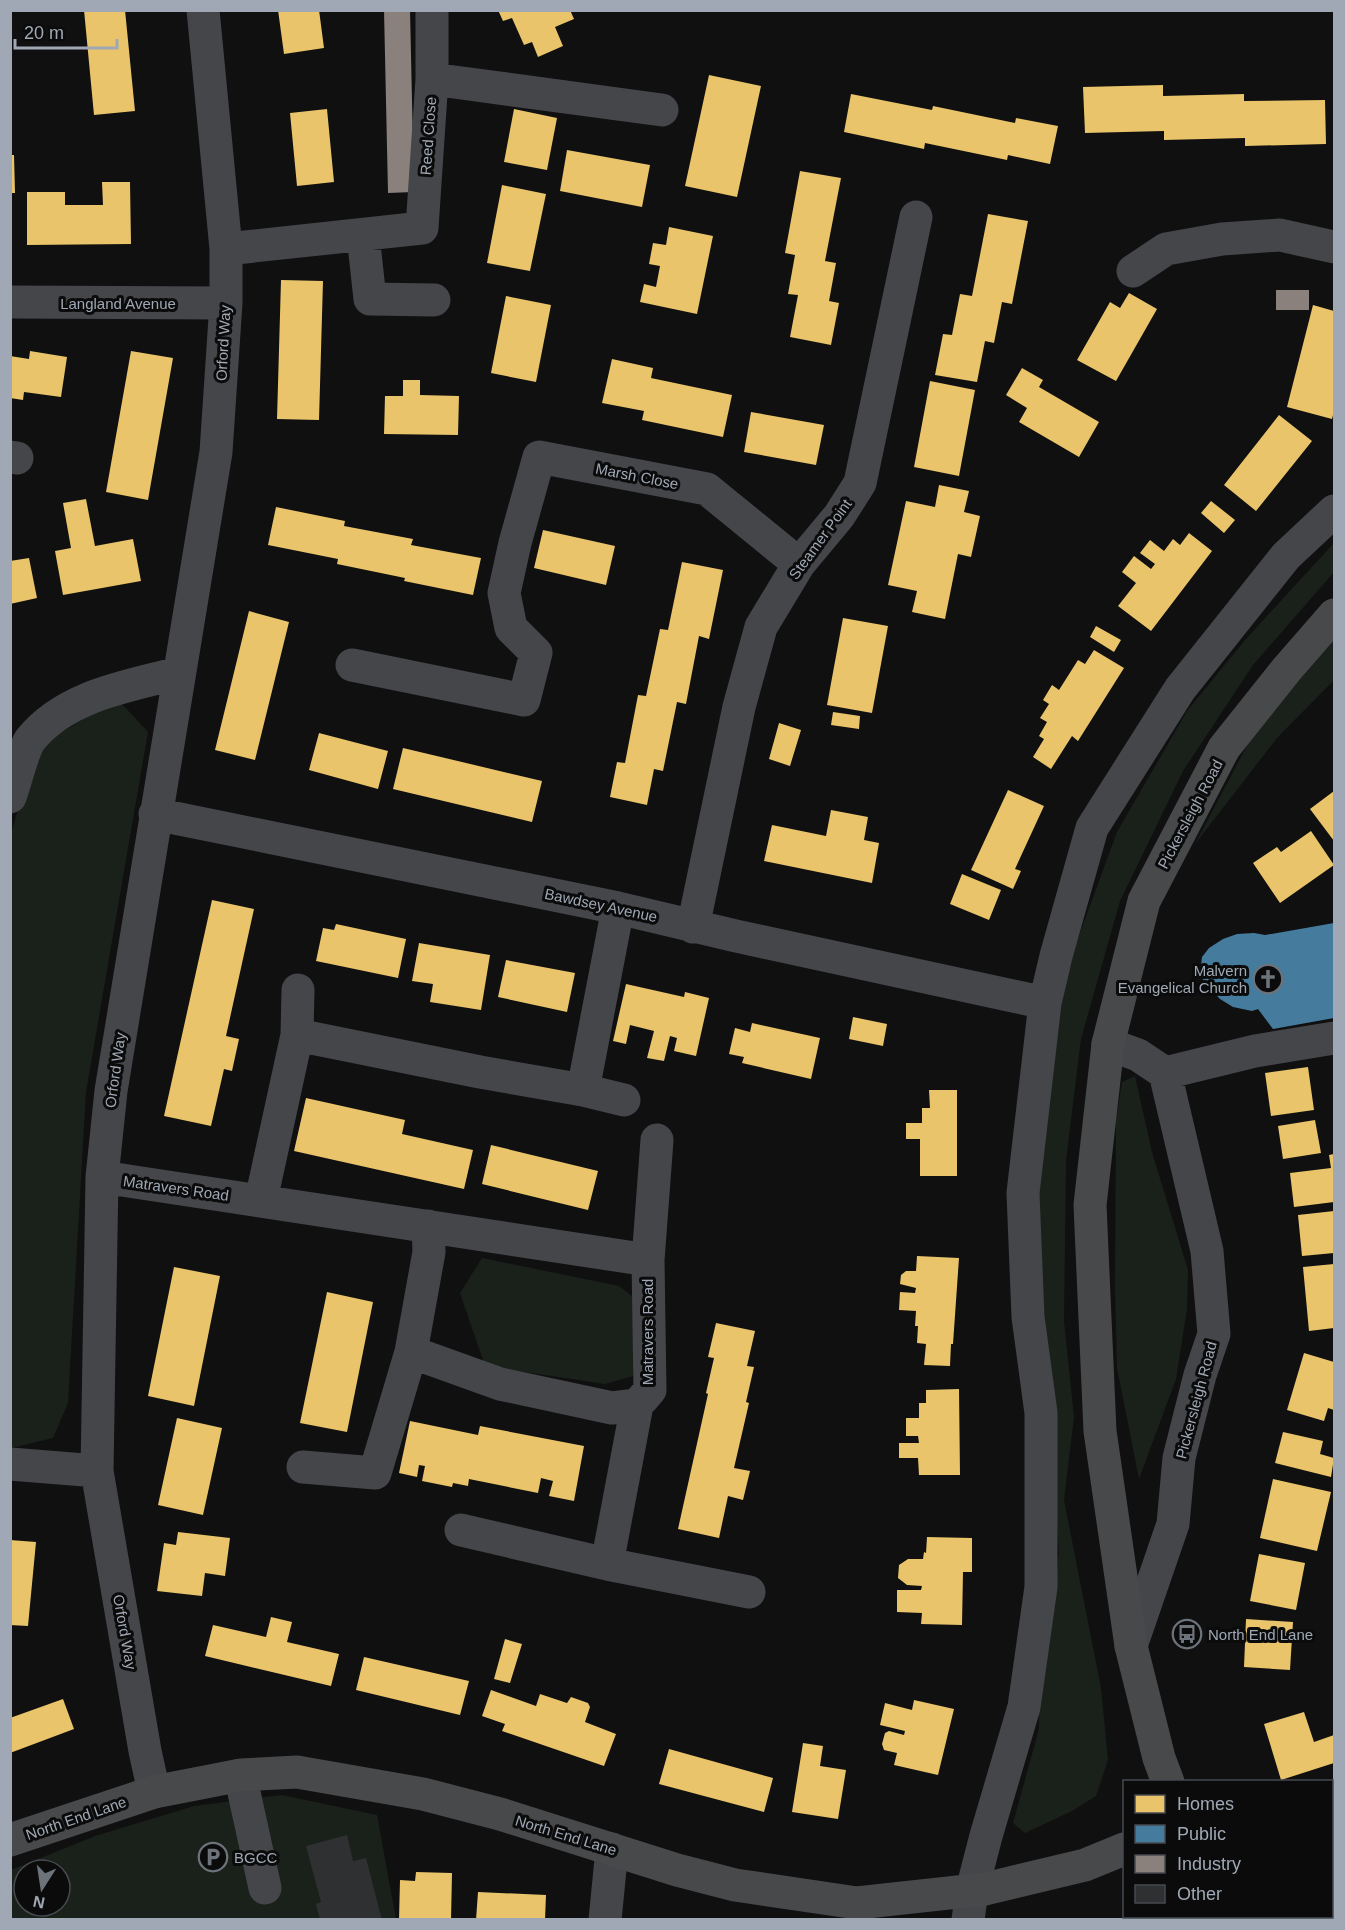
<svg xmlns="http://www.w3.org/2000/svg" width="1345" height="1930" viewBox="0 0 1345 1930" font-family="Arial,sans-serif">
  <rect width="100%" height="100%" fill="#101011"/>
  <path fill="#1a211b" fill-rule="evenodd" d="M 1334,543 L 1334,572 L 1253,665 L 1183,771 L 1120,901 L 1081,1039 L 1066,1160 L 1064,1321 L 1074,1417 L 1064,1500 L 1101,1688 L 1108,1760 L 1096,1796 L 1072,1811 L 1025,1833 L 1013,1823 L 1039,1729 L 1039,1705 L 1052,1620 L 1059,1552 L 1037,1248 L 1039,1171 L 1061,997 L 1076,944 L 1117,832 L 1187,711 L 1245,640 Z
    M 1334,639 L 1334,680 L 1277,738 L 1195,844 L 1260,721 Z
    M 122,704 L 148,732 L 86,1092 L 68,1403 L 53,1438 L 11,1448 L 11,833 L 37,747 L 89,716 Z
    M 1135,1076 L 1152,1152 L 1188,1270 L 1187,1309 L 1176,1379 L 1139,1479 L 1117,1368 L 1115,1289 L 1116,1121 L 1122,1082 Z
    M 482,1258 L 619,1286 L 632,1296 L 639,1311 L 633,1376 L 605,1384 L 485,1366 L 460,1293 Z
    M 282,1795 L 377,1815 L 396,1919 L 11,1920 L 11,1870 L 95,1836 L 194,1806 ZM 24,1870 L 60,1870 L 60,1906 L 24,1906 Z"/>
  <path fill="#e9c46a" d="M 84,10 L 125,10 L 135,111 L 94,115 Z
    M 278,10 L 319,10 L 324,48 L 284,54 Z
    M 498,10 L 570,10 L 574,19 L 555,27 L 563,46 L 538,57 L 532,42 L 524,45 L 512,18 L 503,21 Z
    M 709,75 L 761,86 L 737,197 L 685,186 Z
    M 1163,85 L 1163,96 L 1244,94 L 1244,101 L 1325,100 L 1326,144 L 1245,146 L 1245,138 L 1164,140 L 1164,131 L 1085,133 L 1083,87 Z
    M 851,94 L 932,110 L 933,106 L 1015,123 L 1016,118 L 1058,126 L 1050,164 L 1008,155 L 1007,160 L 925,143 L 924,149 L 844,132 Z
    M 327,109 L 334,182 L 297,186 L 290,113 Z
    M 514,109 L 557,118 L 547,170 L 504,162 Z
    M 567,150 L 650,165 L 642,207 L 560,191 Z
    M 10,155 L 14,155 L 15,193 L 10,193 Z
    M 800,171 L 841,178 L 825,261 L 836,263 L 829,301 L 839,303 L 831,345 L 790,337 L 798,295 L 788,294 L 795,255 L 785,253 Z
    M 102,182 L 130,182 L 131,244 L 27,245 L 27,192 L 65,192 L 65,205 L 103,205 Z
    M 502,185 L 546,194 L 530,271 L 487,263 Z
    M 988,214 L 1028,221 L 1012,304 L 1002,302 L 994,343 L 985,341 L 977,382 L 935,375 L 943,334 L 952,335 L 960,294 L 972,296 Z
    M 669,227 L 713,236 L 697,314 L 640,302 L 644,284 L 656,287 L 660,266 L 649,264 L 653,243 L 666,245 Z
    M 281,280 L 323,281 L 319,420 L 277,419 Z
    M 1129,293 L 1157,309 L 1116,381 L 1077,360 L 1110,302 L 1120,308 Z
    M 506,296 L 551,305 L 536,382 L 491,373 Z
    M 1313,305 L 1334,311 L 1334,411 L 1332,419 L 1287,407 Z
    M 30,351 L 67,357 L 61,397 L 24,392 L 23,400 L 10,398 L 10,356 L 29,359 Z
    M 131,351 L 173,358 L 148,500 L 106,492 Z
    M 612,359 L 653,368 L 651,378 L 732,395 L 723,437 L 642,420 L 644,411 L 602,403 Z
    M 1022,368 L 1043,380 L 1039,387 L 1099,422 L 1079,457 L 1019,422 L 1027,408 L 1006,395 Z
    M 403,380 L 420,380 L 420,395 L 459,396 L 458,435 L 384,434 L 385,396 L 403,396 Z
    M 930,381 L 975,390 L 959,476 L 914,467 Z
    M 751,412 L 824,425 L 816,465 L 744,452 Z
    M 1279,415 L 1312,441 L 1256,511 L 1224,485 Z
    M 939,485 L 969,491 L 964,512 L 980,516 L 971,557 L 958,554 L 945,619 L 912,612 L 917,591 L 888,585 L 906,501 L 935,507 Z
    M 86,499 L 95,546 L 133,539 L 141,581 L 63,595 L 55,551 L 71,548 L 63,503 Z
    M 1211,501 L 1235,520 L 1224,533 L 1201,513 Z
    M 276,507 L 345,521 L 344,526 L 413,539 L 411,545 L 481,558 L 473,595 L 404,581 L 405,578 L 337,564 L 338,559 L 268,545 Z
    M 543,530 L 615,546 L 606,585 L 534,568 Z
    M 1189,533 L 1212,551 L 1151,631 L 1118,606 L 1136,583 L 1122,572 L 1134,556 L 1151,569 L 1155,564 L 1140,553 L 1150,540 L 1164,551 L 1173,539 L 1180,545 Z
    M 29,558 L 37,598 L 10,604 L 10,561 Z
    M 682,562 L 723,570 L 709,639 L 699,636 L 686,704 L 677,702 L 663,771 L 654,769 L 647,805 L 610,797 L 617,762 L 625,763 L 638,695 L 646,696 L 660,629 L 668,630 Z
    M 249,611 L 289,622 L 255,760 L 215,750 Z
    M 843,618 L 888,626 L 872,713 L 827,705 Z
    M 1096,626 L 1121,640 L 1114,652 L 1090,637 Z
    M 1094,650 L 1124,668 L 1078,741 L 1072,736 L 1051,769 L 1033,757 L 1044,739 L 1039,736 L 1047,722 L 1040,718 L 1049,704 L 1043,700 L 1052,685 L 1059,690 L 1078,660 L 1085,664 Z
    M 833,712 L 860,716 L 859,729 L 831,725 Z
    M 779,723 L 801,730 L 790,766 L 769,759 Z
    M 319,733 L 388,751 L 378,789 L 309,770 Z
    M 403,748 L 542,781 L 532,822 L 393,789 Z
    M 1008,790 L 1044,806 L 1015,869 L 1021,871 L 1013,889 L 971,870 Z
    M 1334,791 L 1334,841 L 1310,809 Z
    M 831,810 L 868,817 L 864,840 L 879,843 L 872,883 L 764,861 L 772,825 L 826,836 Z
    M 1311,831 L 1334,865 L 1280,903 L 1253,863 L 1277,847 L 1281,852 Z
    M 962,874 L 1001,890 L 989,920 L 950,904 Z
    M 212,900 L 254,909 L 226,1036 L 239,1039 L 232,1071 L 224,1069 L 211,1126 L 164,1116 Z
    M 336,924 L 406,939 L 398,978 L 316,961 L 323,928 L 334,930 Z
    M 419,943 L 490,955 L 481,1010 L 430,1002 L 433,984 L 412,981 Z
    M 506,960 L 575,973 L 567,1012 L 498,997 Z
    M 626,984 L 684,997 L 685,992 L 709,998 L 696,1056 L 674,1051 L 677,1038 L 670,1036 L 664,1061 L 647,1058 L 654,1031 L 630,1025 L 626,1044 L 613,1041 Z
    M 853,1017 L 887,1024 L 883,1046 L 849,1039 Z
    M 752,1023 L 820,1038 L 811,1079 L 742,1063 L 744,1057 L 729,1054 L 735,1028 L 750,1032 Z
    M 1308,1067 L 1314,1110 L 1271,1116 L 1265,1073 Z
    M 929,1090 L 957,1090 L 957,1176 L 920,1176 L 920,1139 L 906,1139 L 906,1123 L 922,1123 L 922,1108 L 930,1108 Z
    M 306,1098 L 405,1120 L 402,1134 L 473,1150 L 464,1189 L 294,1151 Z
    M 1315,1120 L 1321,1153 L 1283,1159 L 1278,1126 Z
    M 491,1145 L 598,1171 L 588,1210 L 482,1184 Z
    M 1334,1154 L 1334,1202 L 1294,1207 L 1290,1173 L 1331,1168 L 1329,1155 Z
    M 1334,1211 L 1334,1253 L 1302,1256 L 1298,1215 Z
    M 917,1256 L 959,1258 L 953,1344 L 951,1344 L 950,1366 L 924,1365 L 926,1344 L 917,1343 L 918,1326 L 915,1326 L 916,1311 L 899,1310 L 900,1292 L 915,1293 L 916,1288 L 900,1284 L 901,1275 L 906,1271 L 916,1271 Z
    M 1334,1264 L 1334,1328 L 1309,1331 L 1303,1267 Z
    M 174,1267 L 220,1276 L 194,1406 L 148,1396 Z
    M 327,1292 L 373,1302 L 347,1432 L 300,1423 Z
    M 716,1323 L 755,1331 L 747,1366 L 754,1367 L 746,1402 L 749,1403 L 734,1468 L 750,1471 L 743,1500 L 728,1496 L 719,1538 L 678,1529 L 708,1394 L 706,1393 L 714,1358 L 708,1357 Z
    M 1304,1353 L 1334,1362 L 1334,1410 L 1328,1408 L 1324,1421 L 1287,1410 Z
    M 959,1389 L 960,1475 L 919,1475 L 918,1458 L 899,1458 L 899,1443 L 919,1443 L 918,1436 L 906,1436 L 906,1418 L 919,1418 L 919,1403 L 926,1403 L 926,1390 Z
    M 177,1418 L 222,1428 L 203,1515 L 158,1505 Z
    M 410,1421 L 478,1435 L 480,1426 L 584,1446 L 574,1501 L 549,1496 L 553,1481 L 541,1478 L 538,1493 L 469,1479 L 468,1486 L 453,1483 L 452,1487 L 422,1481 L 425,1466 L 419,1465 L 417,1477 L 399,1473 Z
    M 1283,1432 L 1323,1441 L 1320,1454 L 1334,1458 L 1331,1477 L 1275,1463 Z
    M 1273,1479 L 1331,1492 L 1317,1551 L 1260,1538 Z
    M 178,1532 L 230,1538 L 225,1576 L 205,1573 L 202,1596 L 157,1591 L 164,1543 L 176,1545 Z
    M 927,1537 L 972,1538 L 972,1572 L 963,1572 L 962,1625 L 921,1624 L 922,1613 L 897,1612 L 897,1590 L 921,1590 L 922,1586 L 907,1585 L 898,1578 L 899,1565 L 908,1559 L 923,1559 L 924,1552 L 926,1553 Z
    M 10,1540 L 36,1542 L 28,1626 L 10,1625 Z
    M 1259,1554 L 1305,1563 L 1296,1610 L 1250,1601 Z
    M 271,1617 L 292,1622 L 287,1642 L 339,1654 L 331,1686 L 205,1656 L 213,1625 L 266,1637 Z
    M 1246,1619 L 1293,1622 L 1290,1670 L 1244,1667 Z
    M 505,1639 L 522,1644 L 510,1683 L 494,1679 Z
    M 364,1657 L 469,1681 L 460,1715 L 356,1690 Z
    M 491,1690 L 536,1706 L 540,1694 L 567,1703 L 571,1697 L 588,1703 L 590,1707 L 585,1722 L 616,1734 L 604,1766 L 502,1731 L 505,1724 L 482,1716 Z
    M 63,1699 L 74,1729 L 10,1753 L 10,1718 Z
    M 914,1700 L 954,1709 L 938,1775 L 894,1765 L 897,1753 L 884,1750 L 882,1744 L 885,1733 L 889,1731 L 904,1735 L 905,1731 L 880,1725 L 885,1703 L 912,1710 Z
    M 1304,1712 L 1314,1742 L 1334,1735 L 1334,1763 L 1281,1780 L 1264,1724 Z
    M 803,1743 L 823,1746 L 820,1766 L 846,1770 L 838,1819 L 792,1812 Z
    M 669,1749 L 773,1778 L 764,1812 L 659,1784 Z
    M 416,1872 L 452,1873 L 451,1920 L 399,1920 L 400,1880 L 415,1881 Z
    M 478,1892 L 546,1895 L 545,1920 L 476,1920 Z"/>
  <path fill="#457b9d" d="M 1334,923 L 1334,1018 L 1273,1029 L 1258,1009 L 1252,1011 L 1233,1007 L 1220,999 L 1205,983 L 1200,974 L 1202,957 L 1209,948 L 1223,939 L 1237,934 L 1254,933 L 1265,935 Z"/>
  <path fill="#8a817c" d="M 384,10 L 410,10 L 414,192 L 388,193 Z
    M 1276,290 L 1309,290 L 1309,310 L 1276,310 Z"/>
  <path fill="#2f3032" d="M 347,1835 L 353,1861 L 366,1858 L 382,1920 L 320,1920 L 316,1904 L 321,1902 L 306,1846 Z"/>
  <g fill="none" stroke-linecap="round" stroke-linejoin="round">
    <path stroke="#44464a" stroke-width="33" d="M 432,10 L 432,79
      M 363,235 L 370,299 L 434,300
      M 226,249 L 422,228 L 432,79 L 662,110
      M 1133,271 L 1166,249 L 1222,239 L 1280,235 L 1334,247
      M 10,302 L 226,303
      M 10,457 L 17,458
      M 352,665 L 524,700 L 536,653 L 511,628 L 504,593 L 515,543 L 539,457 L 707,489 L 799,564
      M 10,797 C 15,784 23,750 30,740 C 65,696 127,686 179,673
      M 155,814 L 618,908 L 736,936 L 1045,1003
      M 693,927 L 739,707 L 761,627 L 799,564 L 839,516 L 860,483 L 916,217
      M 297,1035 L 480,1072 L 583,1090 L 624,1100
      M 1108,1044 L 1138,1055 L 1165,1073 L 1207,1251 L 1214,1334 L 1200,1375 L 1179,1458 L 1173,1524 L 1131,1646
      M 1165,1073 L 1255,1051 L 1334,1038
      M 583,1090 L 618,908
      M 102,1177 C 284,1203 466,1231 648,1260 L 650,1390 L 637,1405 L 612,1408 L 500,1384 L 411,1352 L 429,1252 L 428,1226
      M 261,1200 L 297,1035 L 298,990
      M 648,1260 L 657,1140
      M 10,1464 L 97,1471
      M 303,1467 L 375,1473 L 411,1352
      M 461,1530 L 607,1564 L 749,1592
      M 607,1564 L 637,1405
      M 237,1776 L 243,1788 L 265,1888
      M 154,1792 L 145,1751 L 97,1471 L 102,1177 L 111,1091 L 216,452 L 226,303 L 226,249 L 203,10
      M 1332,1850 L 1334,1849
      M 1237,1916 L 1239,1920
      M 605,1920 L 612,1849
      M 968,1920 L 972,1890 L 986,1836 L 1024,1707 L 1041,1587 L 1041,1413 L 1028,1317 L 1023,1193 L 1045,1003 L 1056,956 L 1092,828 L 1180,689 L 1286,556 L 1334,511"/>
    <path stroke="#47494b" stroke-width="33" d="M 1168,1782 L 1159,1758 L 1131,1646 L 1100,1431 L 1090,1205 L 1108,1044 L 1144,901 L 1224,748 L 1287,669 L 1334,615
      M 10,1840 L 154,1792 L 241,1775 L 297,1772 L 423,1794 L 500,1814 L 677,1870 L 735,1885 L 857,1903 L 985,1889 L 1085,1865 L 1124,1849"/>
  </g>
  <defs>
    <g id="church-ring" transform="scale(1.5)"><circle r="9.5" fill="#0b0b0c" stroke="#6d737b" stroke-width="1.5"/><path d="M-1.2-6h2.4v3.5h3.3v2.4h-3.3V6h-2.4V-.1h-3.3v-2.4h3.3Z" fill="#6d737b"/></g>
    <g id="bus-ring" transform="scale(1.5)"><circle r="9.5" fill="#0b0b0c" stroke="#6d737b" stroke-width="1.5"/><path d="M-5-6H5V4H4V6H2V4H-2V6H-4V4H-5ZM-3.5-4V0h7V-4ZM-3.5 1.2v1.5H-2V1.2ZM2 1.2v1.5H3.5V1.2Z" fill="#6d737b"/></g>
    <g id="parking-ring" transform="scale(1.5)"><circle r="9.5" fill="#0b0b0c" stroke="#6d737b" stroke-width="1.5"/><path d="M-3.5-5.5H1a3.5 3.5 0 0 1 0 7H-1V5.5H-3.5ZM-1-3.4V-.6H.8a1.4 1.4 0 0 0 0-2.8Z" fill="#6d737b"/></g>
  </defs>
  <g fill-rule="evenodd">
    <use href="#church-ring" x="1268" y="979"/>
    <use href="#bus-ring" x="1187" y="1634"/>
    <use href="#parking-ring" x="213" y="1857"/>
  </g>
  <g text-anchor="middle" dominant-baseline="central" stroke-width="6" stroke-linejoin="round" paint-order="stroke">
    <g font-size="15" fill="#9fa8b4" stroke="#0b0b0c">
      <text transform="translate(428 136) rotate(-86)">Reed Close</text>
      <text x="118" y="303">Langland Avenue</text>
      <text transform="translate(223 343) rotate(-87)">Orford Way</text>
      <text transform="translate(637 476) rotate(11)">Marsh Close</text>
      <text transform="translate(820 539) rotate(-54)">Steamer Point</text>
      <text transform="translate(1190 814) rotate(-62)">Pickersleigh Road</text>
      <text transform="translate(601 905) rotate(12)">Bawdsey Avenue</text>
      <text transform="translate(115 1070) rotate(-82)">Orford Way</text>
      <text transform="translate(176 1188) rotate(8)">Matravers Road</text>
      <text transform="translate(647 1332) rotate(-90)">Matravers Road</text>
      <text transform="translate(1196 1400) rotate(-75)">Pickersleigh Road</text>
      <text transform="translate(125 1632) rotate(80)">Orford Way</text>
      <text transform="translate(76 1818) rotate(-19)">North End Lane</text>
      <text transform="translate(566 1835) rotate(17)">North End Lane</text>
    </g>
    <g font-size="15" fill="#9fa8b4" stroke="#0b0b0c" text-anchor="start">
      <text x="1247" y="970" text-anchor="end">Malvern<tspan x="1247" dy="17">Evangelical Church</tspan></text>
      <text x="1208" y="1634">North End Lane</text>
      <text x="234" y="1857">BGCC</text>
    </g>
  </g>
  <rect width="1345" height="1930" fill="none" stroke="#9fa8b4" stroke-width="24"/>
  <rect x="1123" y="1780" width="210" height="138" fill="#0b0b0c" stroke="#464a4f" stroke-width="1.5"/>
  <rect x="1135" y="1795" width="30" height="18" fill="#e9c46a" stroke="#464a4f" stroke-width="1.5"/>
  <text x="1177" y="1810" font-size="18" fill="#9fa8b4">Homes</text>
  <rect x="1135" y="1825" width="30" height="18" fill="#457b9d" stroke="#464a4f" stroke-width="1.5"/>
  <text x="1177" y="1840" font-size="18" fill="#9fa8b4">Public</text>
  <rect x="1135" y="1855" width="30" height="18" fill="#8a817c" stroke="#464a4f" stroke-width="1.5"/>
  <text x="1177" y="1870" font-size="18" fill="#9fa8b4">Industry</text>
  <rect x="1135" y="1885" width="30" height="18" fill="#2f3032" stroke="#464a4f" stroke-width="1.5"/>
  <text x="1177" y="1900" font-size="18" fill="#9fa8b4">Other</text>
  <g transform="translate(42 1888) rotate(192)"><circle r="28" fill="#0b0b0c" stroke="#464a4f" stroke-width="1.5"/>
  <path d="M0-4.5L10 22L0 15L-10 22Z" fill="#6d737b"/>
  <text y="-9" font-size="16" font-weight="bold" text-anchor="middle" fill="#9fa8b4">N</text>
  </g>
  <path d="M15 39v9h102v-9" fill="none" stroke="#9fa8b4" stroke-width="3"/>
  <text x="24" y="39" font-size="18" fill="#9fa8b4" stroke="#0b0b0c" stroke-width="4.5" paint-order="stroke">20 m</text>
</svg>
